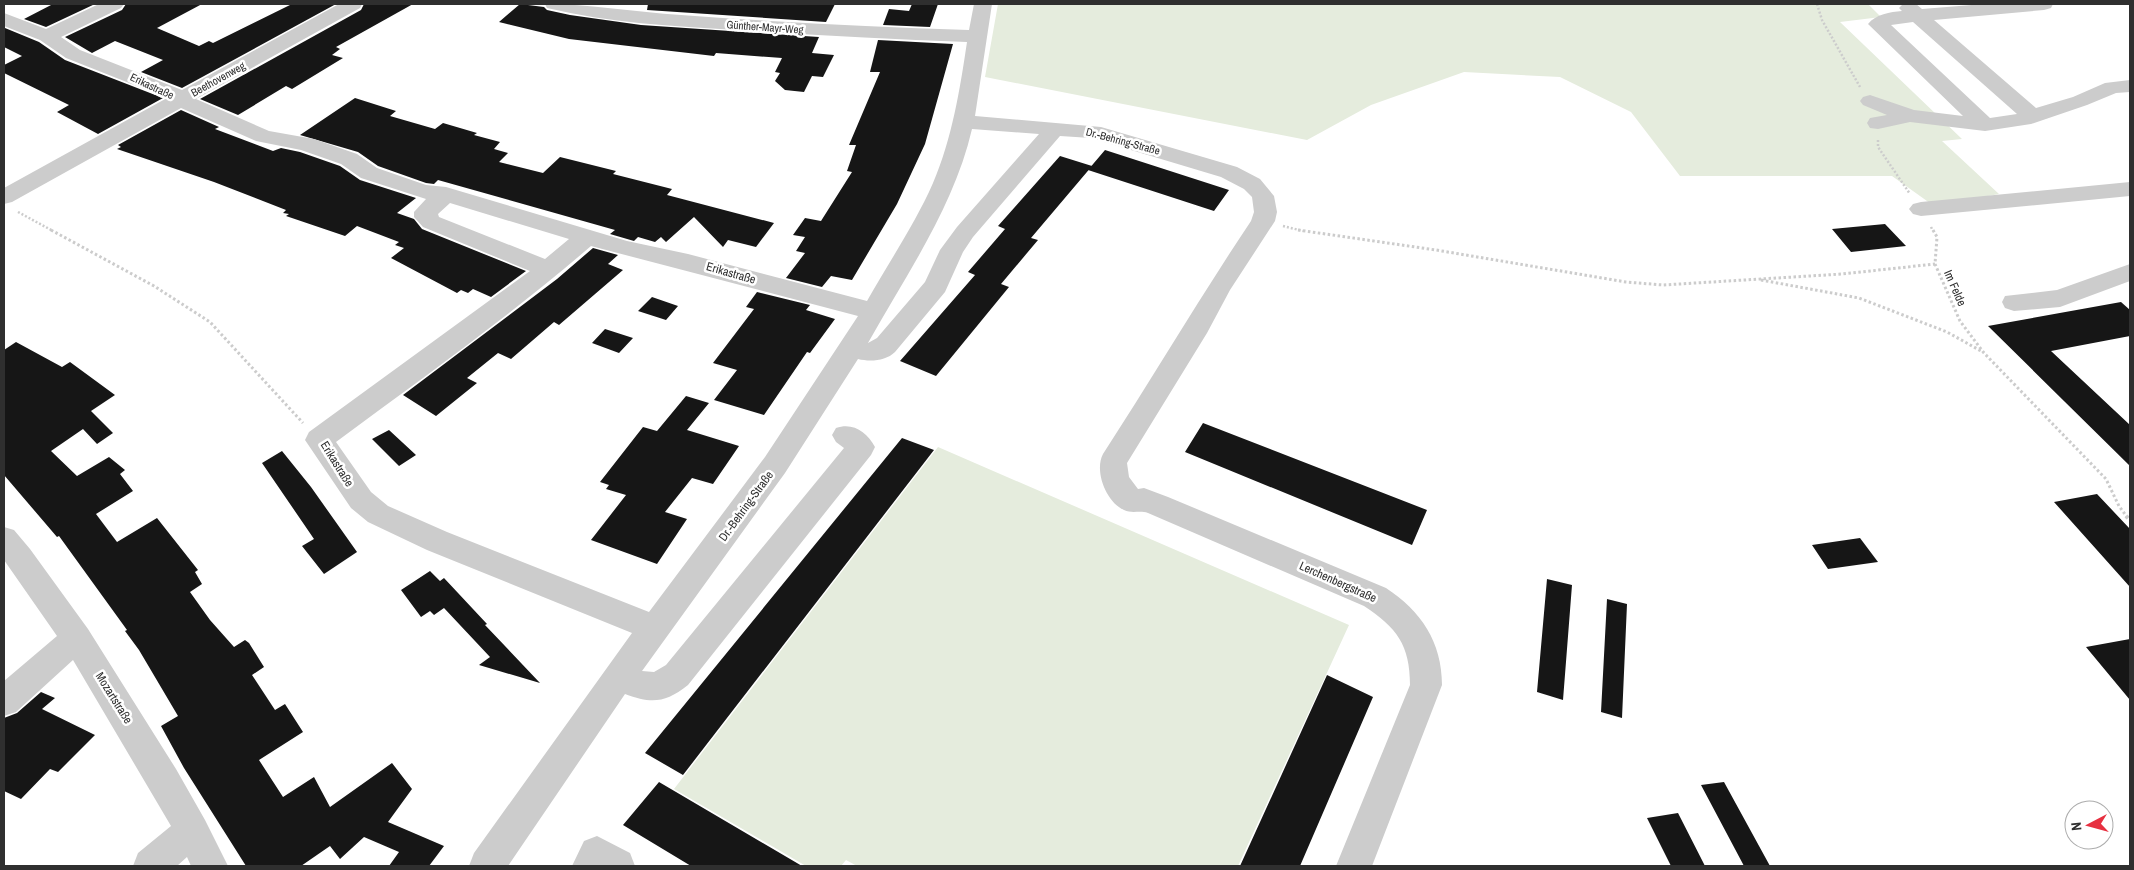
<svg xmlns="http://www.w3.org/2000/svg" width="2134" height="870" viewBox="0 0 2134 870" font-family="'Archivo Narrow',sans-serif">
  <rect width="100%" height="100%" fill="#fff"/>
  <path fill="#e5ecdd" d="M 998,4 L 1868,4 L 1881,17 L 1840,22 L 1962,139 L 1942,141 L 1999,194 L 1934,206 L 1892,176 L 1680,176 L 1631,112 L 1560,77 L 1464,72 L 1371,105 L 1307,140 L 985,77 Z
    M 938,447 L 1349,625 L 1238,866 L 857,866 L 846,860 L 841,866 L 806,866 L 674,789 Z"/>
  <path fill="#161616" d="M 53,4 L 95,4 L 46,27 L 24,19 Z
    M 126,4 L 202,4 L 157,28 L 199,46 L 209,41 L 213,43 L 292,4 L 336,4 L 182,88 L 141,72 L 163,60 L 115,41 L 92,53 L 65,37 L 122,10 Z
    M 364,4 L 413,4 L 336,47 L 340,49 L 332,55 L 343,58 L 292,89 L 286,86 L 238,115 L 200,99 L 361,10 Z
    M 520,4 L 544,7 L 547,10 L 570,15 L 641,25 L 819,37 L 812,53 L 834,55 L 823,77 L 812,76 L 804,92 L 785,90 L 775,81 L 780,73 L 775,72 L 782,58 L 716,53 L 714,56 L 569,39 L 499,22 Z
    M 648,4 L 835,4 L 826,22 L 647,10 Z
    M 912,4 L 938,4 L 930,27 L 883,25 L 889,9 L 909,11 Z
    M 5,28 L 39,42 L 65,60 L 163,98 L 98,134 L 57,112 L 69,105 L 4,73 L 4,65 L 22,56 L 4,47 Z
    M 878,40 L 953,44 L 925,144 L 897,204 L 852,280 L 831,276 L 822,287 L 786,278 L 805,253 L 796,251 L 805,237 L 793,235 L 805,218 L 821,221 L 852,172 L 847,171 L 856,145 L 849,145 L 880,72 L 870,72 Z
    M 355,98 L 396,111 L 390,116 L 435,129 L 443,123 L 477,133 L 474,135 L 500,142 L 494,149 L 508,153 L 499,162 L 543,173 L 560,157 L 616,171 L 613,174 L 672,189 L 667,195 L 774,223 L 756,247 L 728,240 L 723,247 L 694,217 L 666,242 L 661,237 L 655,242 L 638,237 L 634,241 L 610,234 L 615,230 L 438,180 L 434,184 L 426,183 L 378,166 L 358,152 L 300,135 Z
    M 181,110 L 219,127 L 215,129 L 273,151 L 281,148 L 300,152 L 340,166 L 360,180 L 416,198 L 397,213 L 414,219 L 422,229 L 526,271 L 491,297 L 473,289 L 468,293 L 461,290 L 457,293 L 391,258 L 404,248 L 395,245 L 399,242 L 357,226 L 345,236 L 286,216 L 289,214 L 283,213 L 286,210 L 214,182 L 117,149 L 121,147 L 118,145 Z
    M 1105,150 L 1229,190 L 1214,211 L 1088,170 Z
    M 1060,156 L 1092,166 L 1031,238 L 1038,240 L 1001,284 L 1009,287 L 936,376 L 900,361 L 975,275 L 968,272 L 1005,229 L 998,226 Z
    M 1885,224 L 1906,246 L 1851,252 L 1832,229 Z
    M 593,248 L 618,255 L 608,264 L 623,270 L 559,325 L 554,322 L 511,359 L 498,353 L 467,378 L 477,383 L 436,416 L 403,395 L 557,279 Z
    M 757,292 L 810,305 L 806,310 L 835,319 L 810,353 L 807,352 L 764,415 L 714,400 L 737,370 L 713,363 L 754,309 L 746,307 Z
    M 652,297 L 678,306 L 666,320 L 638,311 Z
    M 2121,302 L 2130,310 L 2130,336 L 2051,351 L 2130,425 L 2130,466 L 1988,326 Z
    M 605,329 L 633,338 L 619,353 L 592,343 Z
    M 16,342 L 62,367 L 70,362 L 115,395 L 91,411 L 113,433 L 97,444 L 83,429 L 51,451 L 77,476 L 109,457 L 125,470 L 120,474 L 133,491 L 96,514 L 117,542 L 157,518 L 198,570 L 195,572 L 202,584 L 190,592 L 210,620 L 234,647 L 245,640 L 249,643 L 264,667 L 252,675 L 275,710 L 285,704 L 303,732 L 259,760 L 283,797 L 314,777 L 330,807 L 392,763 L 412,789 L 388,822 L 444,846 L 429,866 L 389,866 L 399,852 L 364,837 L 340,859 L 330,846 L 301,866 L 246,866 L 184,768 L 161,726 L 178,716 L 139,650 L 125,631 L 127,630 L 59,536 L 57,537 L 4,475 L 4,350 Z
    M 686,396 L 709,403 L 687,430 L 739,446 L 713,484 L 692,478 L 665,512 L 687,519 L 657,564 L 591,540 L 626,495 L 606,489 L 609,485 L 600,482 L 643,427 L 657,431 Z
    M 1203,423 L 1427,510 L 1412,545 L 1185,452 Z
    M 389,430 L 416,455 L 399,466 L 372,439 Z
    M 902,438 L 934,450 L 683,775 L 645,753 Z
    M 282,451 L 311,487 L 357,552 L 324,574 L 302,546 L 314,539 L 262,463 Z
    M 2097,494 L 2130,529 L 2130,587 L 2054,502 Z
    M 1860,538 L 1878,562 L 1828,569 L 1812,545 Z
    M 430,571 L 440,581 L 444,578 L 487,624 L 485,625 L 540,683 L 479,665 L 490,657 L 444,608 L 434,615 L 430,611 L 421,617 L 401,590 Z
    M 1547,579 L 1572,585 L 1563,700 L 1537,692 Z
    M 1607,599 L 1627,604 L 1622,718 L 1601,712 Z
    M 2130,639 L 2130,700 L 2086,647 Z
    M 1327,675 L 1373,697 L 1300,866 L 1240,866 Z
    M 41,692 L 55,698 L 42,709 L 95,735 L 58,772 L 50,769 L 21,799 L 4,791 L 4,718 L 17,713 Z
    M 659,782 L 802,866 L 691,866 L 623,825 Z
    M 1724,782 L 1770,866 L 1744,866 L 1701,785 Z
    M 1678,813 L 1705,866 L 1671,866 L 1647,818 Z"/>
  <g fill="none" stroke-linecap="round" stroke-linejoin="round">
    <path stroke="#ccc" stroke-width="2.5" stroke-dasharray="2 2" stroke-linecap="butt" d="M 1817,4 L 1822,20 L 1860,87
      M 1878,140 L 1878,147 L 1910,194
      M 18,212 L 53,231
      M 1283,226 L 1303,231
      M 1931,227 L 1933,231"/>
    <path stroke="#ccc" stroke-width="3" stroke-dasharray="2.5 2.5" stroke-linecap="butt" d="M 51,230 L 154,286 L 210,322 L 303,423
      M 1298,230 L 1436,250 L 1626,282 L 1663,285 L 1842,274 L 1935,264
      M 1933,230 L 1937,237 L 1935,264 L 1960,321 L 1984,353 L 2106,479 L 2119,506 L 2127,517
      M 1761,280 L 1859,298 L 1947,332 L 1981,351"/>
    <path stroke="#ccc" stroke-width="4" stroke-dasharray="3 3" stroke-linecap="butt" d="M 2126,516 L 2130,520"/>
    <path fill="#ccc" fill-rule="evenodd" d="M 99,4 L 124,4 L 121,8 L 61,37 L 80,50 L 182,90 L 339,4 L 362,4 L 360,8 L 196,99 L 269,131 L 314,139 L 357,154 L 377,168 L 426,185 L 446,187 L 627,241 L 688,254 L 867,301 C 889,262 915,224 933,183 C 952,139 960,89 967,42 C 890,39 813,35 736,30 C 673,26 609,23 547,8 L 545,4 C 590,4 635,12 681,15 C 777,22 873,27 969,30 L 974,4 L 992,4 L 975,116 L 1101,127 L 1237,167 L 1260,179 L 1274,196 L 1277,212 L 1275,221 L 1230,290 L 1207,333 L 1127,463 L 1129,477 L 1138,489 L 1144,488 L 1168,497 L 1386,588 C 1421,611 1442,642 1442,685 L 1372,866 L 1336,866 L 1410,685 C 1410,645 1397,628 1364,606 L 1148,513 C 1140,510 1132,514 1124,510 C 1106,502 1094,471 1103,454 C 1153,377 1200,297 1251,221 L 1254,212 L 1252,197 L 1244,189 L 1221,177 L 1091,138 L 1060,136 L 973,237 L 963,252 L 945,292 L 895,352 C 886,361 870,362 858,359 L 785,473 L 642,671 L 654,672 L 666,665 L 844,448 L 836,442 L 832,435 L 836,428 C 853,422 867,432 875,447 L 871,455 L 688,685 C 665,703 652,704 625,694 L 508,866 L 469,866 L 474,853 L 632,633 L 427,550 L 368,522 L 351,508 L 305,440 L 309,432 L 530,271 L 423,227 L 414,217 L 414,212 L 426,199 L 361,178 L 341,164 L 301,150 L 256,141 L 181,108 L 12,202 L 4,204 L 4,188 L 167,98 L 66,58 L 40,40 L 4,26 L 4,13 L 46,29 ZM 972,129 L 1039,134 L 957,227 L 940,250 L 925,282 L 877,338 L 868,343 C 906,275 954,207 972,129 ZM 450,203 L 569,239 L 545,259 L 439,217 L 438,214 ZM 591,246 L 858,316 L 765,457 L 649,612 L 447,532 L 388,506 L 371,492 L 336,442 C 422,378 510,316 591,246 Z
      M 1903,4 L 1916,4 L 1922,9 L 1984,4 L 2053,4 L 2051,8 L 2044,10 L 1934,20 L 2036,108 L 2073,97 L 2105,83 L 2130,80 L 2130,92 L 2116,93 L 2087,105 L 2031,124 L 1985,131 L 1910,122 L 1878,129 L 1870,128 L 1867,123 L 1870,118 L 1887,115 L 1863,105 L 1860,101 L 1863,97 L 1870,95 L 1914,110 L 1963,116 L 1868,24 C 1876,14 1890,12 1902,11 L 1899,8 ZM 1913,22 L 2017,114 L 1990,118 L 1891,25 Z
      M 2130,182 L 2130,196 L 1921,216 L 1913,214 L 1909,209 L 1913,204 L 1921,202 Z
      M 2130,264 L 2130,281 L 2060,307 L 2014,311 L 2005,308 L 2002,302 L 2005,296 L 2057,290 Z
      M 4,527 L 14,530 L 30,549 L 88,629 L 176,769 L 205,820 L 228,866 L 191,866 L 187,857 L 177,866 L 133,866 L 138,853 L 171,826 L 73,660 L 16,712 L 4,716 L 4,681 L 57,636 L 4,560 Z
      M 597,836 L 630,853 L 635,866 L 572,866 L 584,841 Z"/>
  </g>
  <g text-anchor="middle" dominant-baseline="central" stroke-width="5" stroke-linejoin="round" paint-order="stroke">
    <g font-size="11" fill="#2f2f2f" stroke="#fff">
      <text transform="translate(765 27) rotate(4)">Günther-Mayr-Weg</text>
      <text transform="translate(218 79) rotate(-29)">Beethovenweg</text>
      <text transform="translate(152 86) rotate(25)">Erikastraße</text>
      <text transform="translate(1123 141) rotate(15)">Dr.-Behring-Straße</text>
    </g>
    <g font-size="12" fill="#2f2f2f" stroke="#fff">
      <text transform="translate(731 273) rotate(16)">Erikastraße</text>
      <text transform="translate(1955 288) rotate(66)">Im Felde</text>
      <text transform="translate(337 464) rotate(58)">Erikastraße</text>
      <text transform="translate(746 506) rotate(-54)">Dr.-Behring-Straße</text>
      <text transform="translate(1338 582) rotate(24)">Lerchenbergstraße</text>
      <text transform="translate(114 698) rotate(58)">Mozartstraße</text>
    </g>
  </g>
  <rect width="2134" height="870" fill="none" stroke="#2f2f2f" stroke-width="10"/>
  <g transform="translate(2089 825) rotate(264)"><circle r="24" fill="#ffffff" stroke="#acacac"/>
  <path d="M0-4L9 19L0 12L-9 19Z" fill="#e73040"/>
  <text y="-8" font-size="14" font-weight="bold" text-anchor="middle" fill="#2f2f2f">N</text>
  </g>
</svg>
